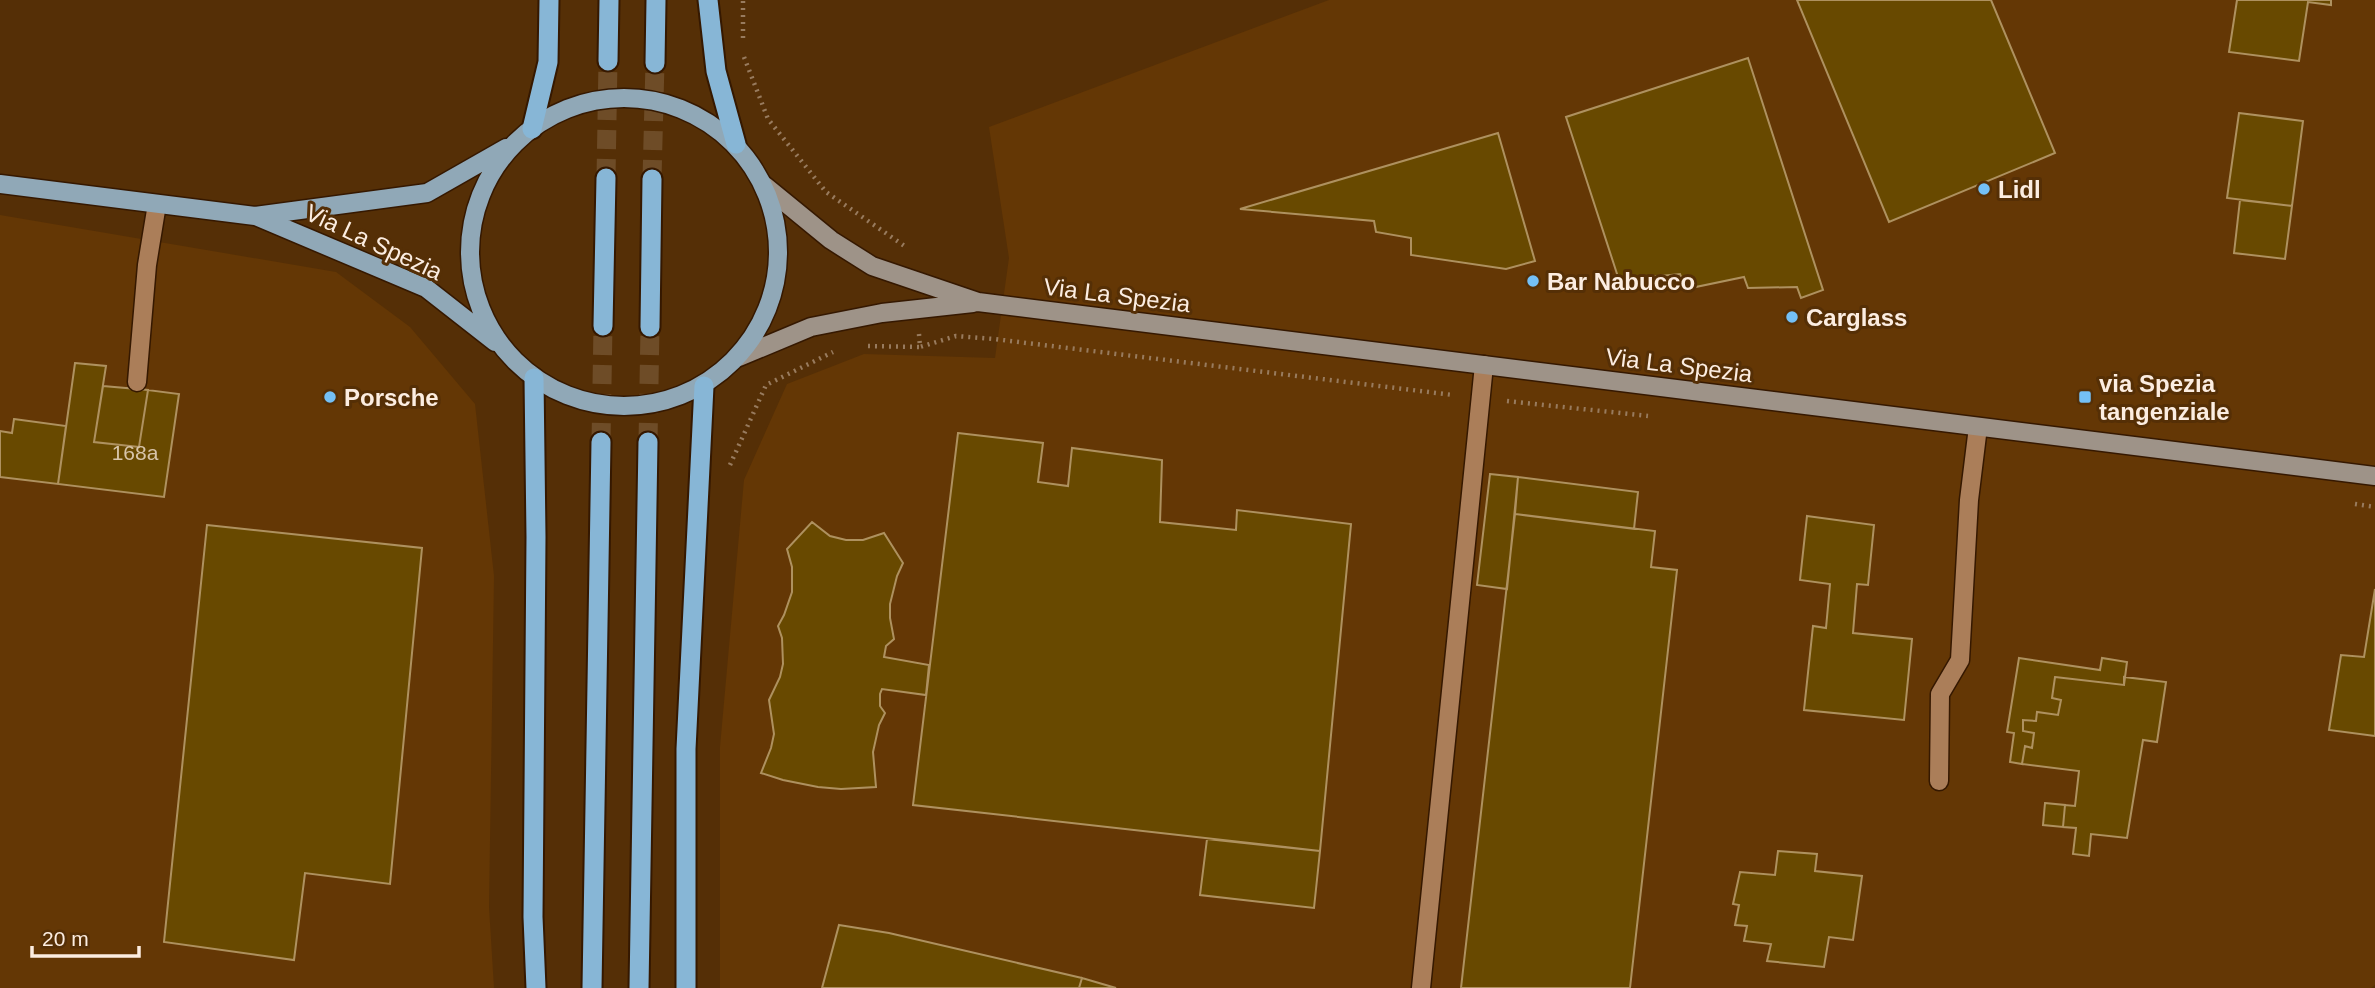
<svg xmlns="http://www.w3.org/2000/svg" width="2375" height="988" viewBox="0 0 2375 988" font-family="Arial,sans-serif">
  <rect width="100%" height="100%" fill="#552f06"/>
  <path fill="#643705" d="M 1329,0 L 2375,0 L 2375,985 L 2371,988 L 720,988 L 720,747 L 744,480 L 787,384 L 864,354 L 995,358 L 1009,258 L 989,127 Z
    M 0,215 L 336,272 L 410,327 L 475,404 L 494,576 L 489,907 L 494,988 L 0,988 Z"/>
  <path fill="#684900" stroke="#ae915f" stroke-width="2" d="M 1797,0 L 1991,0 L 2055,153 L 1889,222 Z
    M 2237,0 L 2331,0 L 2331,5 L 2308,2 L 2299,61 L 2229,52 Z
    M 1748,58 L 1823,290 L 1801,298 L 1797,287 L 1748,288 L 1744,277 L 1686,289 L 1680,274 L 1619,280 L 1566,117 Z
    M 2239,113 L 2303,121 L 2292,206 L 2227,198 Z
    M 1498,133 L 1535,261 L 1506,269 L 1411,255 L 1411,238 L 1376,232 L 1374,221 L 1240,209 Z
    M 2240,200 L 2292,206 L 2285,259 L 2234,253 Z
    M 75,363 L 106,366 L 94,442 L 139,447 L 148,390 L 179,394 L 164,497 L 58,484 Z
    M 103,386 L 148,390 L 139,447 L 94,442 Z
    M 14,419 L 66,426 L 58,484 L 0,477 L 0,431 L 12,433 Z
    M 958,433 L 1043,443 L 1038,482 L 1068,486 L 1072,448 L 1162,460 L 1160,522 L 1236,530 L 1237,510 L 1351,524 L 1320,851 L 913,805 Z
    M 1490,474 L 1518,477 L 1507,589 L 1477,585 Z
    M 1518,477 L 1638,492 L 1634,529 L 1515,514 Z
    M 1515,514 L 1655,531 L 1651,567 L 1677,570 L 1630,988 L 1461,988 Z
    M 1807,516 L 1874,525 L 1868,585 L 1857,584 L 1853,633 L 1912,639 L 1904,720 L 1804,710 L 1813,626 L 1826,628 L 1830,584 L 1800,580 Z
    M 812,522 L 830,536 L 846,540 L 863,540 L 884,533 L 903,563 L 897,576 L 890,604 L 890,618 L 894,639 L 886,646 L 884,657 L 929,665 L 926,695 L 882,689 L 880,694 L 880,706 L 885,713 L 879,725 L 873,752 L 876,787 L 841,789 L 818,787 L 783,780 L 761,773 L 771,748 L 774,734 L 769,700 L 780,677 L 783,664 L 782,638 L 778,626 L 784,615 L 792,592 L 792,567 L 787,549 Z
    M 207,525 L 422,548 L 390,884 L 305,873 L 294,960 L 164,942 Z
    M 2375,589 L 2375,736 L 2329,730 L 2341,655 L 2364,657 Z
    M 2019,658 L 2100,670 L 2102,658 L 2127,662 L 2124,685 L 2055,677 L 2052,698 L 2061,700 L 2058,715 L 2037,712 L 2036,721 L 2023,720 L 2023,731 L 2034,733 L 2032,748 L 2025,746 L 2022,764 L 2010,762 L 2014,733 L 2007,732 Z
    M 2055,677 L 2124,685 L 2124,677 L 2166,682 L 2157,742 L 2143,740 L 2127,838 L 2091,834 L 2089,856 L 2073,854 L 2076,828 L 2063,827 L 2065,805 L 2075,806 L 2079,771 L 2022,764 L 2025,746 L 2032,748 L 2034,733 L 2023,731 L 2023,720 L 2036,721 L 2037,712 L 2058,715 L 2061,700 L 2052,698 Z
    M 2045,803 L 2065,805 L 2063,827 L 2043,825 Z
    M 1207,839 L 1320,851 L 1314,908 L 1200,895 Z
    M 1778,851 L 1817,854 L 1815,871 L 1862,876 L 1853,940 L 1829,937 L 1824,967 L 1767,961 L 1771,944 L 1744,941 L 1747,926 L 1735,925 L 1739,905 L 1733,904 L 1740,872 L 1775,875 Z
    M 839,925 L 889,933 L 1082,978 L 1079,988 L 822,988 Z
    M 1082,978 L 1116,988 L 1079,988 Z"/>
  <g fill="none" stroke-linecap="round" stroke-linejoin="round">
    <path stroke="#6e4c27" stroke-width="19" stroke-dasharray="19 10" stroke-linecap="butt" d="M 606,178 L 608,61
      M 652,179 L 655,63
      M 601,442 L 603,326
      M 648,442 L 650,327"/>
    <g stroke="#351800" stroke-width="21">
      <path id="service" d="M 1939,781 L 1940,694 L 1960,660 L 1969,500 L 1978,427
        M 1421,988 L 1484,365"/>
    </g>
    <g stroke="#351800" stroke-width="21">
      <path id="minor" d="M 137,382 L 147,265 L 157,204"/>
    </g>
    <g stroke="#351800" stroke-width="21">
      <path id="secondary" d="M 765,186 L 831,240 L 872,266 L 978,302 L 2375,476
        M 739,357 L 811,327 L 882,313 L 973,303"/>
    </g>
    <g stroke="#351800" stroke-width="21">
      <path id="primary" d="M470 252a154 154 0 1 1 308 0a154 154 0 1 1-308 0Z
        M 0,184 L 255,216 L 427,193 L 506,148
        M 258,217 L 426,288 L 495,342"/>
    </g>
    <g stroke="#351800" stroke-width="23">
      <path id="trunk" d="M 708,0 L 716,71 L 736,144
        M 608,61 L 609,0
        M 655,63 L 656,0
        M 532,129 L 548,62 L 549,0
        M 603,326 L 606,178
        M 650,327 L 652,179
        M 534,378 L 536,537 L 533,917 L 536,988
        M 592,988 L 601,442
        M 639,988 L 648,442
        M 686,988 L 686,749 L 704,386"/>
    </g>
    <path stroke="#987b5e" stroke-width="4.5" stroke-dasharray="2 5" stroke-linecap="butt" d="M 743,38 L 743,0
      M 744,57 L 768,119 L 826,192 L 906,247
      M 919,334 L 920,347 L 956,336 L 994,339 L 1453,395
      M 868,346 L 920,347
      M 1507,401 L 1648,416
      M 730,465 L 766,385 L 833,352
      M 2355,504 L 2375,507"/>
    <use href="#service" stroke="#ab7e59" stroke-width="18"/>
    <use href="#minor" stroke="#ab7e59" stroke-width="18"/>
    <use href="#secondary" stroke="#9e9388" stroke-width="18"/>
    <use href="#primary" stroke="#90a8b7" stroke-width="18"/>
    <use href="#trunk" stroke="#87b6d6" stroke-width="19"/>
  </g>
  <g fill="#74c0f6" stroke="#552f06" stroke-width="2.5">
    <circle cx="1984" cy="189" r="7"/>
    <circle cx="1533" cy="281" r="7"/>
    <circle cx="1792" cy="317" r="7"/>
    <circle cx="330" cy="397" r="7"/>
    <rect x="2078" y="390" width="14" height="14" rx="3.5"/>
  </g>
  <g text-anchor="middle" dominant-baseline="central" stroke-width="6" stroke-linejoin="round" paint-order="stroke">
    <g font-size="21" fill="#d7c4a9">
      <text x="135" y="452">168a</text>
    </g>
    <g font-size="24" font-weight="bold" fill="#fcede1" stroke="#552f06" text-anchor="start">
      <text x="1998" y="189">Lidl</text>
      <text x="1547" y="281">Bar Nabucco</text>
      <text x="1806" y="317">Carglass</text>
      <text x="2099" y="383">via Spezia<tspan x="2099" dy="28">tangenziale</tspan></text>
      <text x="344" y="397">Porsche</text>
    </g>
    <g font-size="24" fill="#fcede1" stroke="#552f06">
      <text transform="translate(374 242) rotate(25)">Via La Spezia</text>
      <text transform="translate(1117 295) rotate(7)">Via La Spezia</text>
      <text transform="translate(1679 365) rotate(7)">Via La Spezia</text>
    </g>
  </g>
  <path d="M32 946v10h107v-10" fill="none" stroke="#fcede1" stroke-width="3.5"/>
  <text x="42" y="946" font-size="21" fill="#fcede1" stroke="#552f06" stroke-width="5" paint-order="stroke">20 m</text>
</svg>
